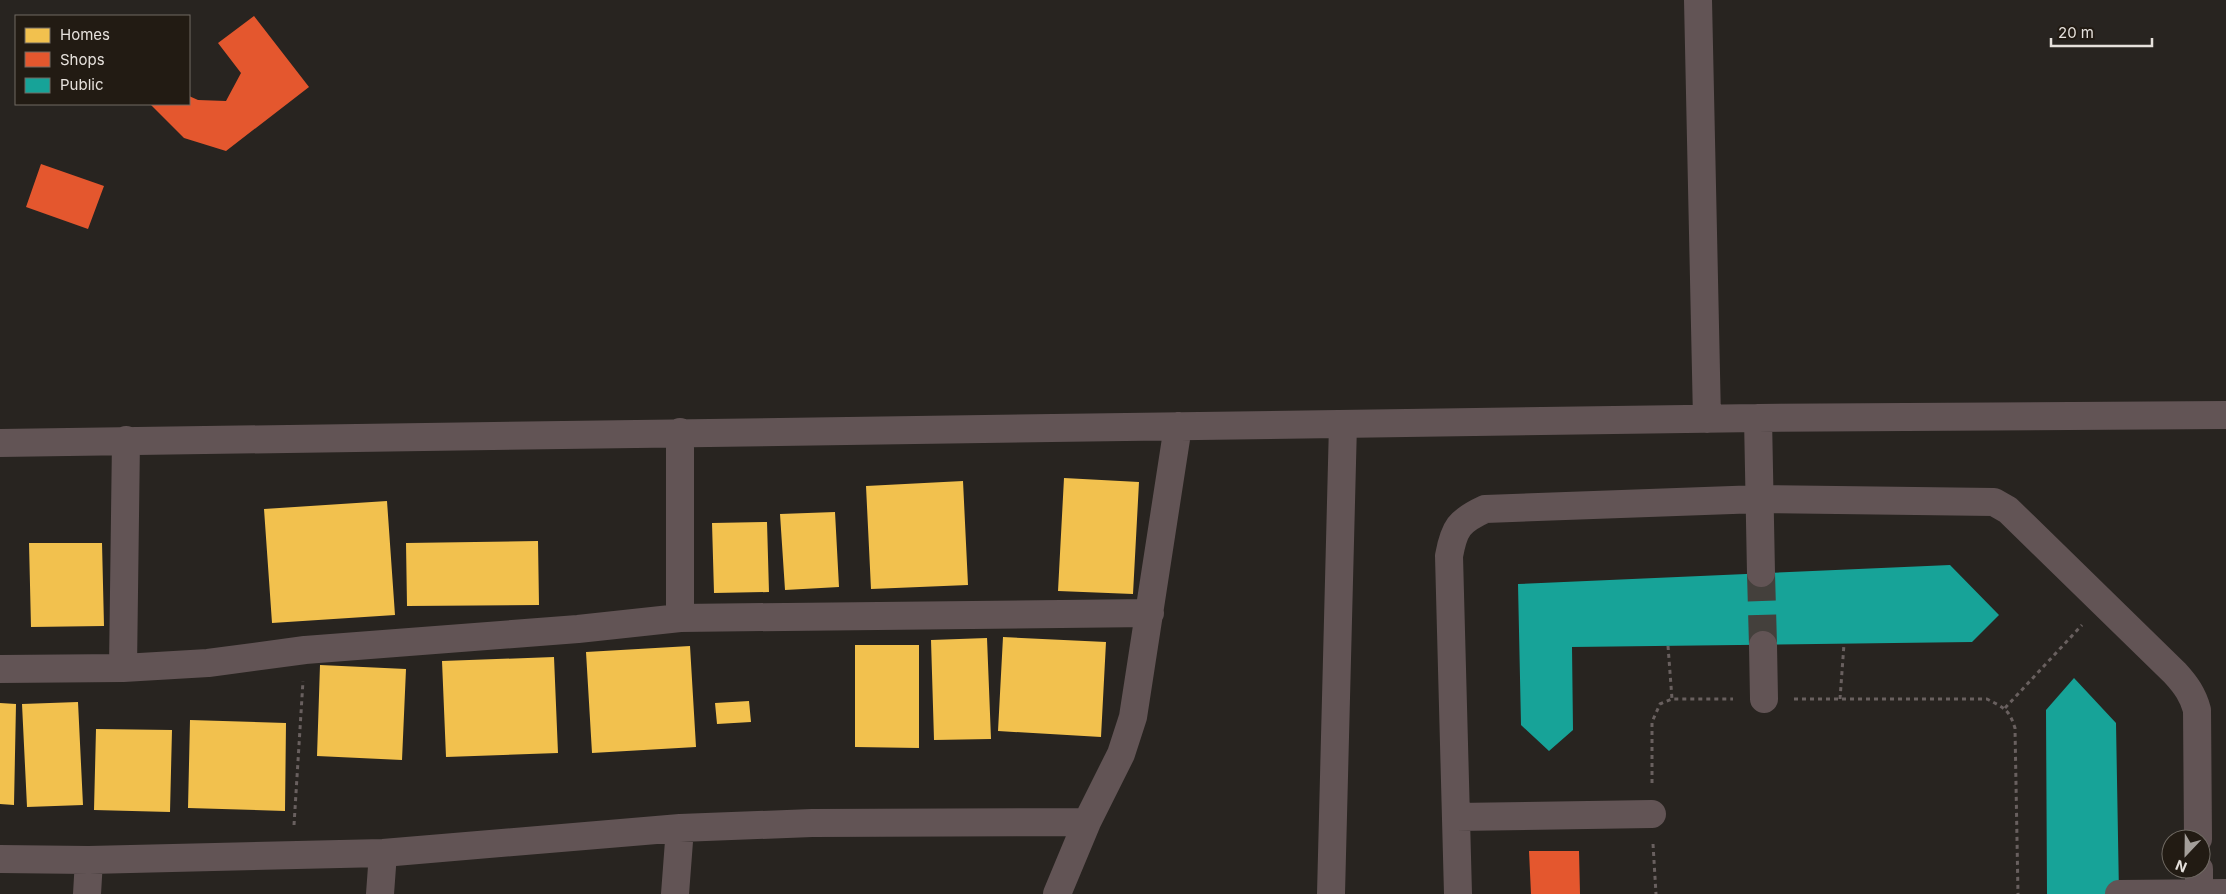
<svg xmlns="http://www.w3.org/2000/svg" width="2226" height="894" viewBox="0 0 2226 894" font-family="Inter,sans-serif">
  <rect width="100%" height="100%" fill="#282420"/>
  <path fill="#f2c14e" d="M 1064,478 L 1139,482 L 1133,594 L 1058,591 Z
    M 963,481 L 968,585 L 871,589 L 866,486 Z
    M 387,501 L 395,615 L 272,623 L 264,509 Z
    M 835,512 L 839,587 L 785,590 L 780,514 Z
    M 767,522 L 769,592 L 714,593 L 712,523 Z
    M 538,541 L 539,605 L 407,606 L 406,543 Z
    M 29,543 L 102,543 L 104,626 L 31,627 Z
    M 1003,637 L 1106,642 L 1101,737 L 998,731 Z
    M 987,638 L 991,739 L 934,740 L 931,640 Z
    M 855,645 L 919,645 L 919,748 L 855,747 Z
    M 690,646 L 696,747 L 592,753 L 586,652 Z
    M 554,657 L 558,753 L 446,757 L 442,661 Z
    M 320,665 L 406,669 L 402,760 L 317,756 Z
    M 749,701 L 751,722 L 717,724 L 715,703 Z
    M 78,702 L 83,805 L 27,807 L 22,704 Z
    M 0,703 L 16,704 L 14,805 L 0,804 Z
    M 190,720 L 286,723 L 285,811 L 188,808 Z
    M 96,729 L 172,730 L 170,812 L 94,810 Z"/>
  <path fill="#e4572e" d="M 254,16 L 309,87 L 226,151 L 184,138 L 150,104 L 189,104 L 189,96 L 198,100 L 226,101 L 241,73 L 218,43 Z
    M 41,164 L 104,186 L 88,229 L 26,207 Z
    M 1529,851 L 1579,851 L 1580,894 L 1531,894 Z"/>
  <path fill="#17a398" d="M 1950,565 L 1999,615 L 1972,642 L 1572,647 L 1573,730 L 1549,751 L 1521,725 L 1518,584 Z
    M 2074,678 L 2116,723 L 2119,894 L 2047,894 L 2046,710 Z"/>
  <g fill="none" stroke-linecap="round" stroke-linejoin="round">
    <path stroke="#44403c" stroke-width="28" stroke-dasharray="28 14" stroke-linecap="butt" d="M 1761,573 L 1763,645"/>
    <path stroke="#69605f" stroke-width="3" stroke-dasharray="4 4" stroke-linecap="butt" d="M 1668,646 L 1672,699
      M 1794,699 L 1987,699 C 2004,708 2009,709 2015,728 L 2018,894
      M 1840,699 L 1844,644
      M 2005,708 L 2082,625
      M 1652,783 L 1652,722 L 1660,704 L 1672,699 L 1733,699
      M 294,825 L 303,681
      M 1653,844 L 1656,894"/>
    <path stroke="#625455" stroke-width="28" d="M 1698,0 L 1707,419
      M 1758,418 L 1761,573
      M 680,432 L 680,618
      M 0,443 L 1758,418 L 2226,415
      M 1763,645 L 1764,699
      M 123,668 L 126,440
      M 0,669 L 123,668 L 208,663 L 305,650 L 578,629 L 680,618 L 1150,613
      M 1456,817 L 1652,814
      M 0,859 L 89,860 L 383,853 L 680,828 L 812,823 L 1087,822
      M 2199,869 L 2199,894
      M 87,894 L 89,860
      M 380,894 L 383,853
      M 675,894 L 680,828
      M 1057,894 L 1087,822 L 1121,754 L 1133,717 L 1178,426
      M 1331,894 L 1343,424
      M 1458,894 L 1449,556 C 1454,528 1459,521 1485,509 L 1760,499 L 1994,502 L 2008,510 L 2175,673 C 2186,685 2193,695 2197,710 L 2198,839
      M 2119,894 L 2226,893"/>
  </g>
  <rect x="15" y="15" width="175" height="90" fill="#221b13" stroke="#706a63"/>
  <rect x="25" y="28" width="25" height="15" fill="#f2c14e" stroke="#706a63"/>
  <text x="60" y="40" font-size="15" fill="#e6e1dc">Homes</text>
  <rect x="25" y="52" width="25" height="15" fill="#e4572e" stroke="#706a63"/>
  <text x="60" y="65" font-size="15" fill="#e6e1dc">Shops</text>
  <rect x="25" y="78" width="25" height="15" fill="#17a398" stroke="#706a63"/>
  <text x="60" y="90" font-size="15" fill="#e6e1dc">Public</text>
  <g transform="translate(2186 854) rotate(202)"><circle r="24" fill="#221b13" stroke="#706a63"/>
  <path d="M0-4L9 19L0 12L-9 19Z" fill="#a49f9a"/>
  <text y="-8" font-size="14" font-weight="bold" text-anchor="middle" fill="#e6e1dc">N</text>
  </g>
  <path d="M2051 38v8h101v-8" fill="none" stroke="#e6e1dc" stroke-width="2.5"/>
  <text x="2058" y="38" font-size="15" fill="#e6e1dc" stroke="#221b13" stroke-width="4" paint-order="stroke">20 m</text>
</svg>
